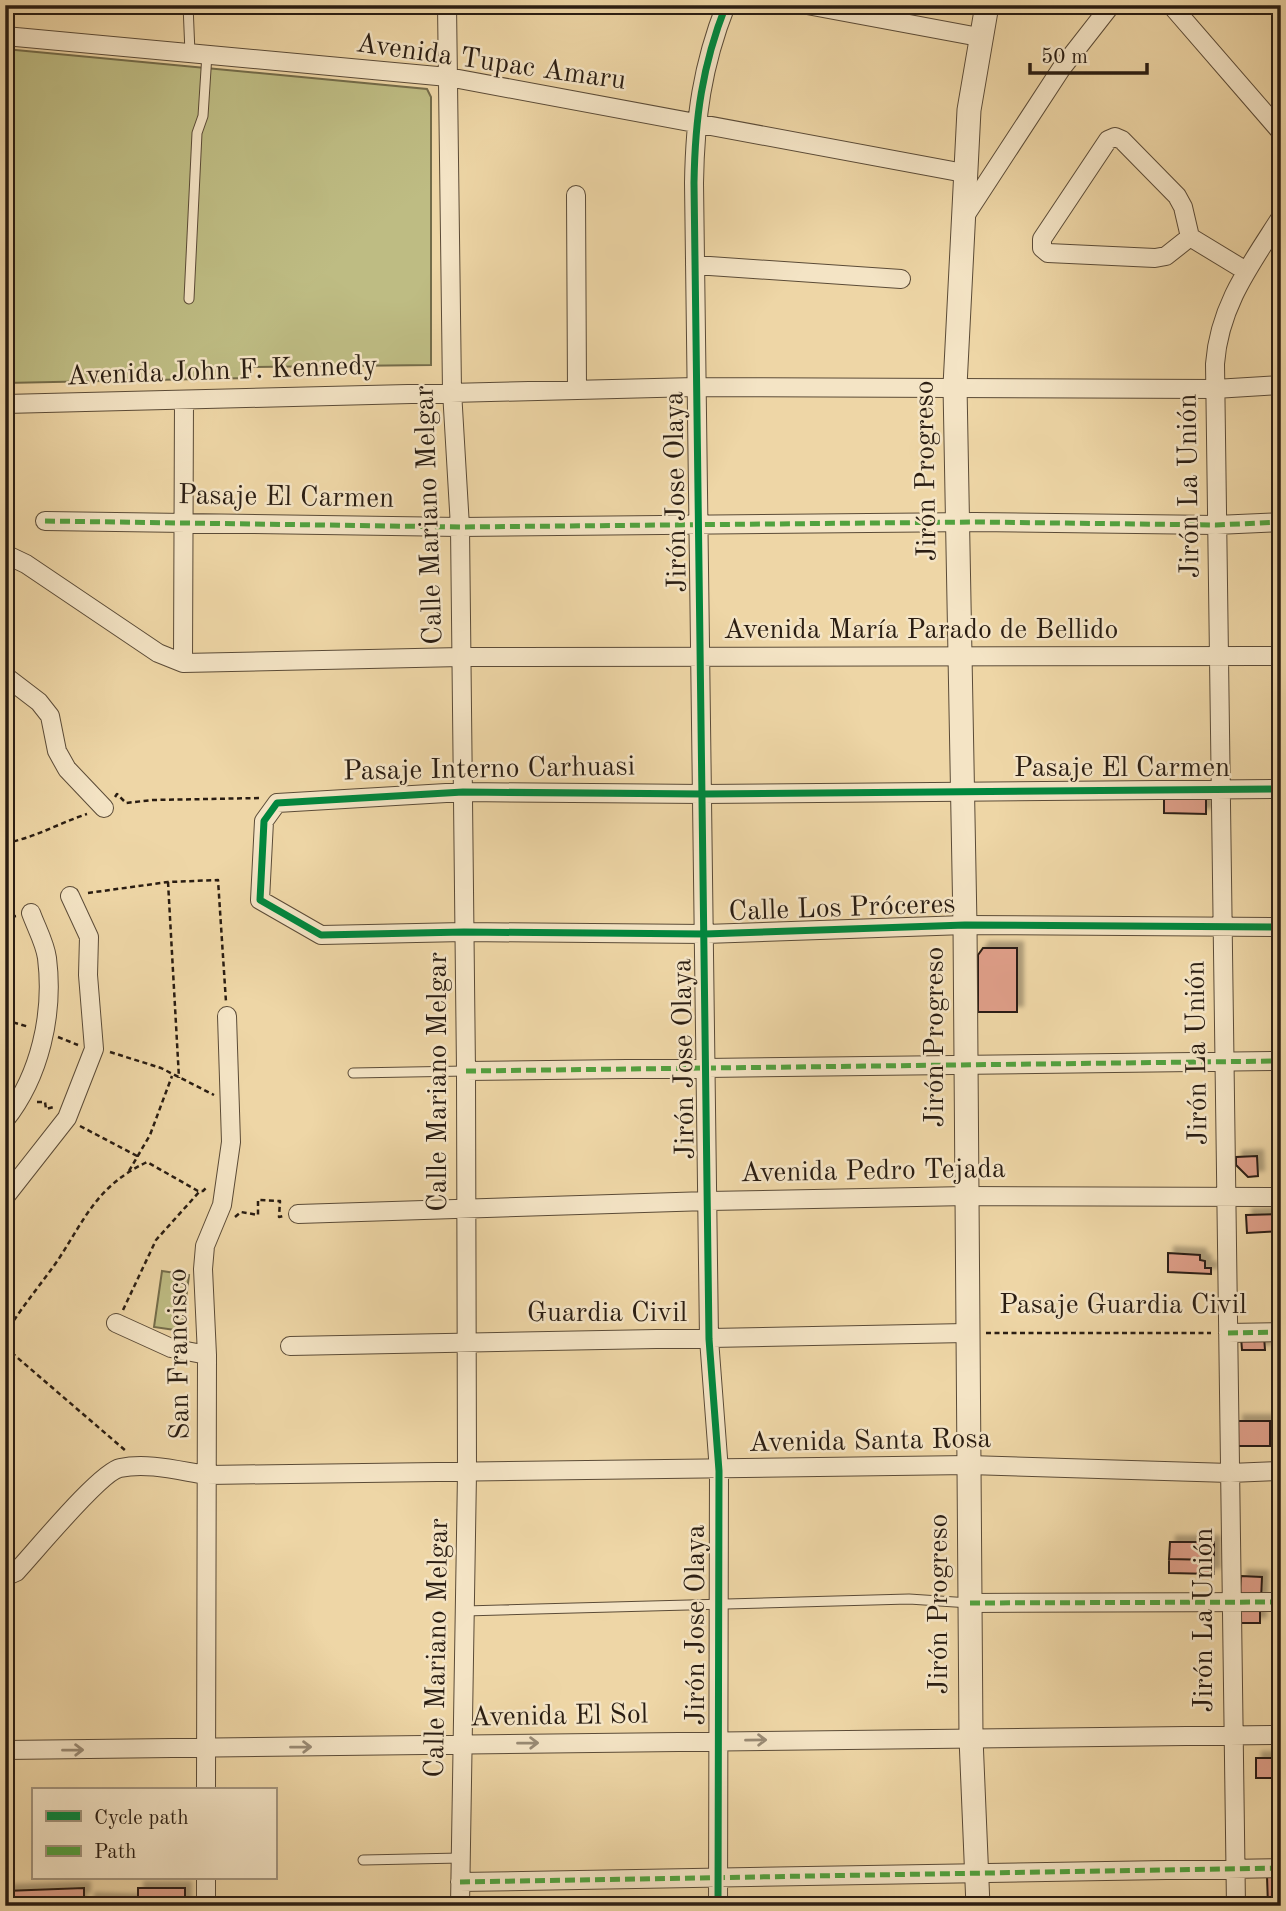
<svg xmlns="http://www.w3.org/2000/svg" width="1286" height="1911" viewBox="0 0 1286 1911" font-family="'Old Standard TT',serif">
  <defs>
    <filter id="shadow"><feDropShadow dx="6" dy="-6" stdDeviation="2" flood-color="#0004"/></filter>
  </defs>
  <rect width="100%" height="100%" fill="#eed6a6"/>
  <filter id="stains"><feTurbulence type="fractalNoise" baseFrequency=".00286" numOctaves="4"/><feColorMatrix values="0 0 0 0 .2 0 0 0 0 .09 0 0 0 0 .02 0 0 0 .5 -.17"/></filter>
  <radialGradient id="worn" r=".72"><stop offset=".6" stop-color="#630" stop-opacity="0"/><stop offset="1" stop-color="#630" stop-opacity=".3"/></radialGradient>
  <path fill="#bebc83" stroke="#746c4a" stroke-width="2" d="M 5,49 L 427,89 L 431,97 L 431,365 L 251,367 L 250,378 L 5,383 Z
    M 162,1271 L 189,1275 L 182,1331 L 154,1327 Z"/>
  <path fill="#de9e88" stroke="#2a1d12" stroke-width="2" filter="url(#shadow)" d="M 1164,795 L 1206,796 L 1206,814 L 1164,813 Z
    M 983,948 L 1017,948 L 1017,1012 L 978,1012 L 978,955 Z
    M 1257,1156 L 1258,1176 L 1248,1177 L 1236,1165 L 1236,1157 Z
    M 1281,1214 L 1281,1231 L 1247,1233 L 1246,1215 Z
    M 1168,1253 L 1200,1255 L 1200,1260 L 1205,1261 L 1205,1268 L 1211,1268 L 1211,1274 L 1168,1272 Z
    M 1264,1336 L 1265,1350 L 1242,1350 L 1241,1337 Z
    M 1237,1421 L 1270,1421 L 1270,1446 L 1237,1446 Z
    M 1170,1542 L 1214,1542 L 1214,1560 L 1169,1559 Z
    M 1169,1559 L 1214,1560 L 1214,1574 L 1169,1573 Z
    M 1241,1576 L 1262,1577 L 1261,1600 L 1239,1599 Z
    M 1239,1607 L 1260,1607 L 1260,1623 L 1240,1623 Z
    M 1256,1758 L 1280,1758 L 1280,1778 L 1256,1778 Z
    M 1267,1876 L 1281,1876 L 1281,1906 L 1268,1906 Z
    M 84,1888 L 84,1898 L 80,1898 L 80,1904 L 5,1906 L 5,1891 Z
    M 138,1888 L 185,1888 L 185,1906 L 138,1906 Z
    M 89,1899 L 138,1901 L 137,1906 L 88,1906 Z"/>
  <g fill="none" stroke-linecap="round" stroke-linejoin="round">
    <g stroke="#5b4b37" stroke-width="11">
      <path id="service" d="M 188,5 L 190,53
        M 189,299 L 197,133 L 203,116 L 207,54
        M 353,1073 L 466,1071
        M 465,1611 L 909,1599 L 970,1603
        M 363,1860 L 461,1858"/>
    </g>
    <g stroke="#5b4b37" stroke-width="20">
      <path id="minor" d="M 447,5 L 452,391 L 460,527 L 466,1071 L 467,1473 L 460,1906
        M 807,5 L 979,37
        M 1171,5 L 1281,132
        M 5,36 L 448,77 L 964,173
        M 576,195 L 577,389
        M 963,219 L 1061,69 L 1111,5
        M 1190,237 L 1166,256 L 1155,258 L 1048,253 L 1042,248 L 1042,239 L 1108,140 L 1115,137 L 1122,140 L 1177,196 L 1183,207 L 1190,237 L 1246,271
        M 695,265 L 901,279
        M 5,404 L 696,387 L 1215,389 L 1281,385
        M 45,521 L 460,527 L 975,522 L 1216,525 L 1281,522
        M 5,554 L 26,564 L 158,653 L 183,663 L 461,657 L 1281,656
        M 183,663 L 184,400
        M 5,676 L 39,702 L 50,716 L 57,751 L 67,769 L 104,808
        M 1281,789 L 703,794 L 463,792 L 277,803 L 264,821 L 260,900 L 321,935 L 464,932 L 705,934 L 965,925 L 1281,927
        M 466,1071 L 1281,1061
        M 5,1120 C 40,1076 54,1014 47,958 C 45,943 36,927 31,913
        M 5,1197 L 67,1118 L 94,1049 L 88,975 L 89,937 L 70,896
        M 298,1214 L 708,1201 L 968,1196 L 1281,1197
        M 116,1323 L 171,1348 L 207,1355
        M 1228,1333 L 1281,1332
        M 290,1346 L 966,1333
        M 5,1577 L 16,1572 C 34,1553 100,1472 120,1468 C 148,1462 180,1471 207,1475 L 969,1465 L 1230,1473 L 1281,1471
        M 970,1603 L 1281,1602
        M 5,1750 L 1281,1735
        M 206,1790 L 207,1355 L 203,1269 L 205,1246 L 222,1205 L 231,1142 L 227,1016
        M 206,1878 L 206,1906
        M 460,1882 L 1281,1868
        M 718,1906 L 719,1471 L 709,1339 L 694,183 C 695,118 702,66 726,5
        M 1236,1906 L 1215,364 C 1219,306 1251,264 1281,217"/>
    </g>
    <g stroke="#5b4b37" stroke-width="25">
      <path id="tertiary" d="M 978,1906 L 971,1738 L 965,925 L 955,386 L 969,110 L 987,5"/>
    </g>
    <path stroke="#2a1d12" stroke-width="2.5" stroke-dasharray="5 3.5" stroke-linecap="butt" d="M 115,797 L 117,794 L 126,803 L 152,800 L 261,798
      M 5,843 C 35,838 59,823 87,814
      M 168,882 L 179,1078
      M 88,893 L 168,882 L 218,880 L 226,1002
      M 5,894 L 13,916
      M 5,918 L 16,916
      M 5,1020 L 29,1027
      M 58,1037 L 78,1045
      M 110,1052 L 161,1068 L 214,1095
      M 37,1102 L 45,1102 L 46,1109 L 54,1107
      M 80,1126 L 139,1157
      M 129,1171 L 150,1135 L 172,1076
      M 235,1217 L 241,1212 L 258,1215 L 258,1200 L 280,1201 L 279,1217 L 283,1216
      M 123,1310 L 156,1240 L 200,1191
      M 986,1333 L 1211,1333
      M 5,1335 C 21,1307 40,1286 58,1260 C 86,1217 97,1186 147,1162 L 198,1191 L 203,1191 L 208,1186
      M 5,1347 L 126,1451"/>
    <use href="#service" stroke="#f4e4c5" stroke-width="9"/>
    <use href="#minor" stroke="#f4e4c5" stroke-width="18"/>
    <use href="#tertiary" stroke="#f4e4c5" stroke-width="23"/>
    <path stroke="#51a23f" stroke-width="5" stroke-dasharray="10 5" stroke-linecap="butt" d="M 45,521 L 460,527 L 975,522 L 1216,525 L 1281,522
      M 466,1071 L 1281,1061
      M 1228,1333 L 1281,1332
      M 970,1603 L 1281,1602
      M 460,1882 L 1281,1868"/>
    <g stroke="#f4e4c5" stroke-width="11">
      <path id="cycleway" d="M 1281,789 L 703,794 L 463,792 L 277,803 L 264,821 L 260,900 L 321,935 L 464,932 L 705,934 L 965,925 L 1281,927
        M 718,1906 L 719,1471 L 709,1339 L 694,183 C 695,118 702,66 726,5"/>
    </g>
    <use href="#cycleway" stroke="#00873e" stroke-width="7"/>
  </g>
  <defs><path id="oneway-shaft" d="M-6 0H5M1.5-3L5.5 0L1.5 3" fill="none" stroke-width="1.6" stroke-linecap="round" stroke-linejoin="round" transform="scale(1.75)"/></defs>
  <g stroke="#998a74">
    <use href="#oneway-shaft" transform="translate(756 1740) rotate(-1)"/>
    <use href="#oneway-shaft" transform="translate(528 1743) rotate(-1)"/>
    <use href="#oneway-shaft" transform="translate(301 1747) rotate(-1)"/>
    <use href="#oneway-shaft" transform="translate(73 1750) rotate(-1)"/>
  </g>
  <g text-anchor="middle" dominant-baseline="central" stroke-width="5" stroke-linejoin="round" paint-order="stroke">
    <g font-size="28" fill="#2a1d12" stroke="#f4e4c5">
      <text transform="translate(491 63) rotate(8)">Avenida Tupac Amaru</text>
      <text transform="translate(222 372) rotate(-2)">Avenida John F. Kennedy</text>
      <text transform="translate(927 471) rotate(-91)">Jirón Progreso</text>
      <text transform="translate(1190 486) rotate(-91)">Jirón La Unión</text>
      <text transform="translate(677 492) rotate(-91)">Jirón Jose Olaya</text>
      <text transform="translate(286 498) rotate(1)">Pasaje El Carmen</text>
      <text transform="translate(430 515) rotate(-92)">Calle Mariano Melgar</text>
      <text x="921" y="631">Avenida María Parado de Bellido</text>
      <text x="1122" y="769">Pasaje El Carmen</text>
      <text transform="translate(489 770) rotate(-1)">Pasaje Interno Carhuasi</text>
      <text transform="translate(842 909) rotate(-2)">Calle Los Próceres</text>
      <text transform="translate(936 1037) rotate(-90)">Jirón Progreso</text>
      <text transform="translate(1198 1053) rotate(-91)">Jirón La Unión</text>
      <text transform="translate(685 1059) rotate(-91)">Jirón Jose Olaya</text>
      <text transform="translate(439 1082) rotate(-90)">Calle Mariano Melgar</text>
      <text transform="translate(873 1172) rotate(-1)">Avenida Pedro Tejada</text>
      <text x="1123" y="1306">Pasaje Guardia Civil</text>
      <text x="607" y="1314">Guardia Civil</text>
      <text transform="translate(180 1354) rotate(-91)">San Francisco</text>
      <text transform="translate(870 1442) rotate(-1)">Avenida Santa Rosa</text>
      <text transform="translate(940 1604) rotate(-90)">Jirón Progreso</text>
      <text transform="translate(1205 1620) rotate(-90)">Jirón La Unión</text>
      <text transform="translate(697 1625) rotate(-90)">Jirón Jose Olaya</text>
      <text transform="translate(438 1648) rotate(-89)">Calle Mariano Melgar</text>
      <text transform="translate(559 1717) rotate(-1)">Avenida El Sol</text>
    </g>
  </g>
  <rect width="1286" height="1911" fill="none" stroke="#eed6a6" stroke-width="28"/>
  <rect x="7" y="7" width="1272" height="1897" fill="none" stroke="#2a1d12" stroke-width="3.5"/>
  <rect x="14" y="14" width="1258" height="1883" fill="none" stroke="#2a1d12" stroke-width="2"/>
  <rect x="32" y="1788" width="245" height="91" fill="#f4e4c5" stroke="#a3947d" stroke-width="2"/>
  <rect x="46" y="1811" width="35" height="10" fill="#00873e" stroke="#a3947d" stroke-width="2"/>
  <text x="94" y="1824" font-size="21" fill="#2a1d12">Cycle path</text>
  <rect x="46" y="1846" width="35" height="10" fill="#51a23f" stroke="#a3947d" stroke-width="2"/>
  <text x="94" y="1858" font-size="21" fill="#2a1d12">Path</text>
  <path d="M1030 63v10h117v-10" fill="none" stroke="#2a1d12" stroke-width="3.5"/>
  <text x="1041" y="63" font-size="21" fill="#2a1d12" stroke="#f4e4c5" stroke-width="5" paint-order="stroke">50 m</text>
  <rect width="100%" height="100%" filter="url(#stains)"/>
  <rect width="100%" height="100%" fill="url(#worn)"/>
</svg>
